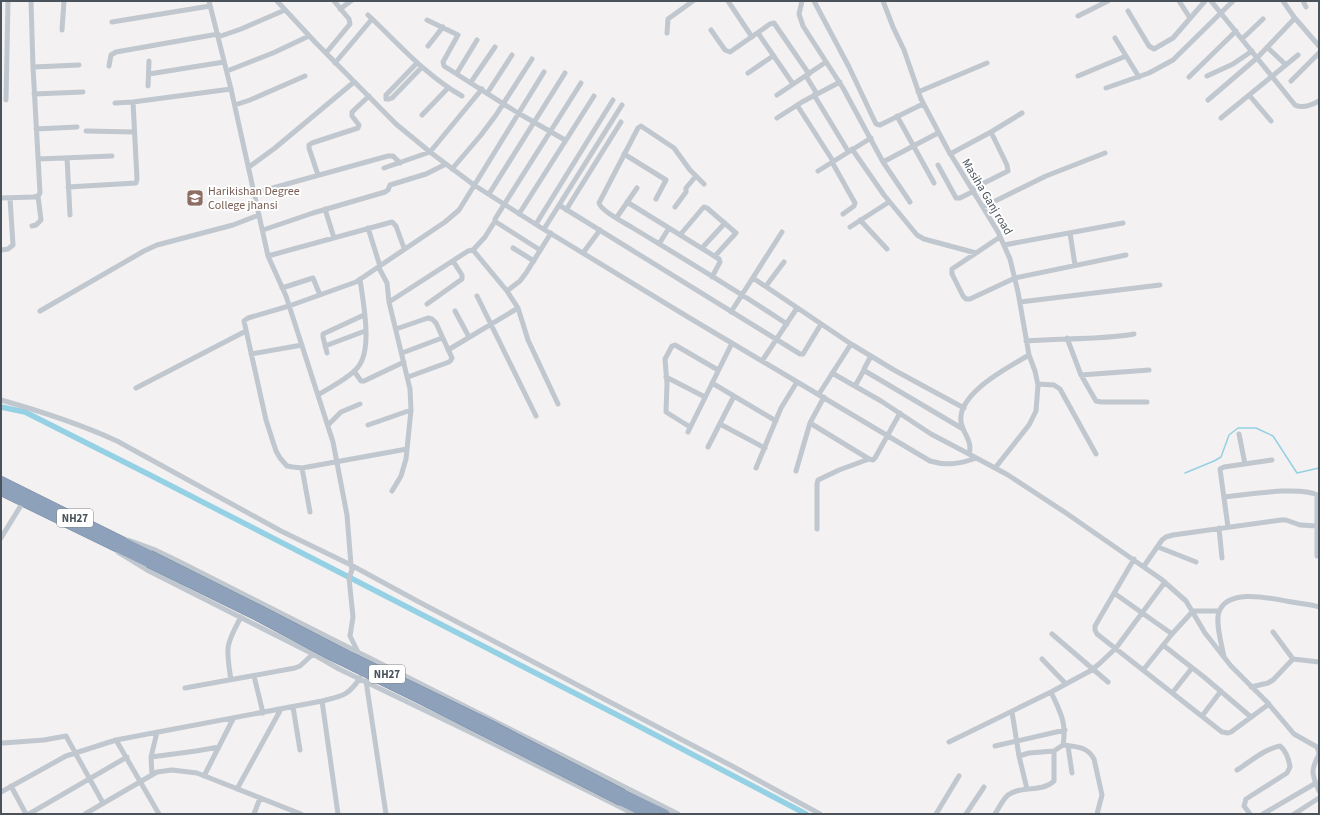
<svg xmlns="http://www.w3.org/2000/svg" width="1320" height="815" viewBox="0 0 1320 815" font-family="'Source Sans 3',sans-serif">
  <rect width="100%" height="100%" fill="#f3f1f1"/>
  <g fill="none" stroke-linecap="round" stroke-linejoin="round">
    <path stroke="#95d1e4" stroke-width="1.5" d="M 1185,473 L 1214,461 L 1221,457 L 1229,435 L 1238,428 L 1256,428 L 1273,436 L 1297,473 L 1319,468"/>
    <path stroke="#95d1e4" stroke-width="5.5" d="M 1,407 L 25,412 L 150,475 L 627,720 L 806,814"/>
    <g stroke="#788ca6" stroke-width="10">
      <path id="highway" d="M 1,481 L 150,555
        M 1,491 L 149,563
        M 623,794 L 665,814
        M 621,801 L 647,814"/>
    </g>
    <path stroke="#c0c7ce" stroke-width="5" d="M 209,1 L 231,89 L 268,256 L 286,296 L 333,442 L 347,515 L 351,565 L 352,570 L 349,578 L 353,617 L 350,636 L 358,652 L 359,662
      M 277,1 L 315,42 L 396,124 L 430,152 L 474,185 L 540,227 L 688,317 L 930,461 C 947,466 960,464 976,458
      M 728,1 L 752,37
      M 802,1 L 799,14 L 803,26 L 843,88 L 883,162 L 910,202
      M 814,1 L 849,67 L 876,124 L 880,125 L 923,104
      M 883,1 L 893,27 L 904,50 L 921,99 L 948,150 L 998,232 L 1010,259 L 1018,292 L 1029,355 L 1035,371 L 1038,385 L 1036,411 L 1029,425 L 995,468
      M 1179,1 L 1190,18
      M 1211,1 L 1295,105 C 1303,109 1312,105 1319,101
      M 1283,1 L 1294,17 L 1319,46
      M 1303,1 L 1306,7
      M 340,9 L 351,1
      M 1128,11 L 1149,46 L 1154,49 L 1173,38 L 1205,1
      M 368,15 C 398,43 426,76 462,96
      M 1078,16 L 1108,1
      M 427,20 L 458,35 L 443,62 L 444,66 L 518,113 L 565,140
      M 112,22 L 210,6
      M 62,30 L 64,1
      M 711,30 L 725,50 L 730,52 L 770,24 L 774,23 L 809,74
      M 667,33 L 668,19 L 693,1
      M 758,33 L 793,84
      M 218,37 L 241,29 L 285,10
      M 1115,38 L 1139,77
      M 1242,39 L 1263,19
      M 428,46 L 443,27
      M 1267,47 L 1286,65
      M 326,53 L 350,24 L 349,19 L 334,1
      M 335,63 L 372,19
      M 417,63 L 386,95 L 386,99 L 389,99 L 392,98 L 422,67
      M 109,66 L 111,55 L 116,52 L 218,34
      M 33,67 L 79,65
      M 227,71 L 273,53 L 309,36
      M 457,73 L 477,40
      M 748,73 L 773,56
      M 149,74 L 224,62
      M 806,76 L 817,94
      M 1078,76 L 1126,56
      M 1207,76 L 1233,64 L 1252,51
      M 1189,77 L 1236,31
      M 1291,81 L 1319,53
      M 471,82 L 495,47
      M 148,86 L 149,61
      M 1106,88 L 1149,73 L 1173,60 L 1233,1
      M 488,92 L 512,55
      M 918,92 L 987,63
      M 34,94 L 83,92
      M 777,95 L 826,62
      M 814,95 L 848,151
      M 1249,95 L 1271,121
      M 6,100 L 8,1
      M 1208,100 L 1257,58 L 1295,18
      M 115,103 L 133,102 L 231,89
      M 235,105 L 250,100 L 305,76
      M 797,105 L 833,161
      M 422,115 L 448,88
      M 897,116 L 934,183
      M 777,118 L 802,102 L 840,82
      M 1221,118 L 1298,55
      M 36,129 L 77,127
      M 86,131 L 134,132
      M 852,149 L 884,195 L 917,235 L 924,239 L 976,253
      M 624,154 L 666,180 L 656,199
      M 950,154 L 991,132 L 1022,113
      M 67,158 L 70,215
      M 38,159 L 112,156
      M 832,162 L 855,203 L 854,206 L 843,214
      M 883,162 L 938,133
      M 938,165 L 956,198 L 960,198 L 974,191
      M 249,167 L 275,148 L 354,82
      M 384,168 L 430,152 L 482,89
      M 452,169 L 481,135 L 496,115 L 532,59
      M 818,171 L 871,138
      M 318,175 L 309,148 L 309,145 L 312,143 L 358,128 L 359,125 L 352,116 L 352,112 L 369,96
      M 704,184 L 690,170 L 674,148 L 641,126 L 638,128 L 599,203 C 601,211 625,223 633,228 C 684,259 736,290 787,324
      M 68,187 L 136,183 L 137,179 L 133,102
      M 972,189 L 1008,171 L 1007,165 L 991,132
      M 254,193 L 388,156 L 393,156 L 400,163
      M 489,194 L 565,73
      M 1,198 L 34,197 L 38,196 L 40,193 L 33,67 L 31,1
      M 627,202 L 719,259 L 720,262 L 712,277
      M 559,205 L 800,354 L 803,354 L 821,324
      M 675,207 L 686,192 L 686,188 L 696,176
      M 983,207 L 1046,176 L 1105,153
      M 325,209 L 334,238
      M 566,210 L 621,122
      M 519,214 L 594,96
      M 617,217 L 637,188
      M 860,220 L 887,249
      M 536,224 L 613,100
      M 32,226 L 36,225 L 41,220 L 38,196
      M 850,227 L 889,202
      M 368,228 L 380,266
      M 544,229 L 622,105
      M 263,230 L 313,213 L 385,192 L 388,190 L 390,185 L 426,174 L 446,164
      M 1070,233 L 1075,265
      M 680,235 L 702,209 L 704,207 L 707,208 L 736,233 L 715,256
      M 1000,237 L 952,269 L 952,274 L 963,296 L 966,299 L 970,299 L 1015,278 L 1126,255
      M 659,244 L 669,228
      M 1004,245 L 1123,223
      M 513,248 L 534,261
      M 702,248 L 725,223
      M 1,250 L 8,249 L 13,245 L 10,198
      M 473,250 L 485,237 L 495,221
      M 540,250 L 496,222 L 495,219 L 581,83
      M 583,253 L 600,230
      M 268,256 L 392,222 L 396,226 L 404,248
      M 379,268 L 387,283 L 389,302 L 410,389 L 411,410 L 406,459 L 401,476 L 392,491
      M 753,278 L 851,344 L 894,370 L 964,408
      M 766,286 L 784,262
      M 282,288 L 313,278 L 320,295
      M 507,291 L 520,281 L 526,273 L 551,233
      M 477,296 L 536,416
      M 389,302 L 468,251 L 473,250 L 507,291 L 518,308 L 528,340 L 558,404
      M 1020,302 L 1160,285
      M 427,304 L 462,279 L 462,275 L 453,261
      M 40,311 L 144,251 L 157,245 L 233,225 L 259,215
      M 455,311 L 469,337
      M 731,312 L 782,232
      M 396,329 L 428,318 L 432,319 L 436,323 L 452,358 L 451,360 L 449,362 L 408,377
      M 1067,338 L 1081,375 L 1096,401 L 1101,402 L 1147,402
      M 1026,341 C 1062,338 1099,340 1134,334
      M 325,346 L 365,331
      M 448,350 L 518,308
      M 327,353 L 323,337 L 323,334 L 364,315
      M 402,353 L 442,338
      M 251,354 L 302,345
      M 1029,355 C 1009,367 957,393 961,422 C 963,434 973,441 969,454 L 1008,475 L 1066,513 L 1161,579 L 1186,601 L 1205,633 L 1231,666 L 1267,702 L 1294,734 L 1317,747 L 1319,753
      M 871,356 L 864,369 L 865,371 L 963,429
      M 762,361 L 797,308
      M 354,371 L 361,381 L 364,381 L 404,362
      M 832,373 L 881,401 L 931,434 L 969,454
      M 1081,375 L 1149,370
      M 666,377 L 705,397
      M 712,383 L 776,421
      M 1038,384 L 1054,385 L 1060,389 L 1096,454
      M 855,386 L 864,370
      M 136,388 L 246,331
      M 819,394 L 851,344
      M 318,395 C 330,387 350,378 358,367 C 373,349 363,302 360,279
      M 1,400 C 40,411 80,424 117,441 L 281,531 L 351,565 L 419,602 L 732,766 L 820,814
      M 810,423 L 869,459 L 873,460 L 875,458 L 900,413
      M 720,424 L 765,448
      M 328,425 L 341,412 L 360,404
      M 368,425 L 411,410
      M 690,427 L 666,412 L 667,384 L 665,359 L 672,346 L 675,345 L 718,370
      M 688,432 L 732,343
      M 1239,434 L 1245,464
      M 708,447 L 734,396
      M 407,449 L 302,468 L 293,467 L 287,466 L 280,458 L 276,451 L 266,420 L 244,321 L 248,318 L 289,306 L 356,282 L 445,222 L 459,210 L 464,202 L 544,72
      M 302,468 L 310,512
      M 756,468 L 781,408 L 797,382
      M 796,471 L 810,423 L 824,397
      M 1224,497 C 1244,495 1303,485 1319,496
      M 1228,527 L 1220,469 L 1224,467 L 1272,460
      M 1219,528 L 1222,558
      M 817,529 L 817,484 L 818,480 L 839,470 L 869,459
      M 1,538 L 23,502
      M 128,540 L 153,549 L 180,562 L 678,814
      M 1158,547 L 1196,562
      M 118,552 L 149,571 L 313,654 L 339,669 L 476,735 L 634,814
      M 1317,556 L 1317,495
      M 1134,559 L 1095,626 L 1095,630 L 1097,634 L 1222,732 L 1228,733 L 1231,732 L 1269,704
      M 1144,566 L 1162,540 L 1166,537 L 1173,535 L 1281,520 L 1286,520 L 1300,525 L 1317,526
      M 1114,593 L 1172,634
      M 1273,632 L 1293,659
      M 1052,634 L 1108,682
      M 1163,645 L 1204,677 L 1251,717
      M 1224,657 C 1222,646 1215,622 1219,612 C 1228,587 1273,599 1292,602 C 1301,604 1310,604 1319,607
      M 1042,659 L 1066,684
      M 1144,669 L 1172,634 L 1193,611 L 1219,611
      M 254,676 L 263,713
      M 231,680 C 226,648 225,646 241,617
      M 366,681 L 386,814
      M 1251,687 L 1268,683 L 1273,680 L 1293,659 L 1319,662
      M 185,688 L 295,668 L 300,666 L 313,654
      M 1173,692 L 1192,668
      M 322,701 L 338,814
      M 293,707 L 300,750
      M 1012,712 L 1019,756 L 1027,789
      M 1202,716 L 1221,691
      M 116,740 L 159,814
      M 949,742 L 1051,692 L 1090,671 L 1099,664 L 1116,648 L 1165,582
      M 3,743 L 44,740 L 66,736 L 103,803
      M 1063,745 C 1076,747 1087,746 1094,759 L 1102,795 L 1097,814
      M 995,746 L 1065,730
      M 1068,746 L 1072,773
      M 1319,754 C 1311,770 1311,773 1319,791
      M 1019,756 L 1029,753 L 1054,751
      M 151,757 L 196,751 L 219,747
      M 1237,770 C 1250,762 1264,749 1280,746 C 1286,751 1289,760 1290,767 L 1287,773 L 1246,799 L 1244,806 L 1250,814
      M 152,775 L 151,757 L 157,732
      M 204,776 L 233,719
      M 11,786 L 26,814
      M 237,789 L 281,709
      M 1,792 L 66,756 L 116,740 L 322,701 C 342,696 348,696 360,678
      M 29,814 L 127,757
      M 85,814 L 157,772 L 172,770 L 197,773 L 301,814
      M 254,814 L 260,798
      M 936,814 L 959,776
      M 966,814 L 984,787
      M 995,814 C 999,808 1003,799 1008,795 C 1021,785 1042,793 1054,781 L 1054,751 L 1063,745 C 1067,722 1060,712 1051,692
      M 1263,814 L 1316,783
      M 1294,814 L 1319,798"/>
    <use href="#highway" stroke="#8da1ba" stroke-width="9"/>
    <g stroke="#788ca6" stroke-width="10" stroke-linecap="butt">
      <path id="highway-bridge" d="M 150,555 L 256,608 L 347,655 L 487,723 L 623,794
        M 149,563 L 261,618 L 332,656 L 420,699 L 621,801"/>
    </g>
    <use href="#highway-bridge" stroke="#8da1ba" stroke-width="9"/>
  </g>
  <defs>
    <g id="university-square" transform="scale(0.9)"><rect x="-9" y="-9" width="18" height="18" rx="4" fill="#8d6e63" stroke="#fff"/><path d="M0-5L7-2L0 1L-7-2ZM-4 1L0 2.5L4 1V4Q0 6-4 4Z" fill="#fff"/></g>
  </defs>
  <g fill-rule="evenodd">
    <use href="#university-square" x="195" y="198"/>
  </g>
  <g text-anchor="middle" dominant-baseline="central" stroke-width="4" stroke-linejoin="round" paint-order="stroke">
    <g fill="#fff" stroke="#80878d" stroke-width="1">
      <rect x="57" y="509" width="36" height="18" rx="3"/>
      <rect x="369" y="665" width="36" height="18" rx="3"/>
    </g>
    <g font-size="11" font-weight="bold" fill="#4a535c">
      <text x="75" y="518">NH27</text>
      <text x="387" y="674">NH27</text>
    </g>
    <g font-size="12" fill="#785e54" stroke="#fff" text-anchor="start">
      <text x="208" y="191">Harikishan Degree<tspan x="208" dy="14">College jhansi</tspan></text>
    </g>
    <g font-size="12" fill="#4a535c" stroke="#fff">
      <text transform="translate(987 197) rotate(59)">Masiha Ganj road</text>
    </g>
  </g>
  <rect width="1320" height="815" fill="none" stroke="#4a535c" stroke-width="4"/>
</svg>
